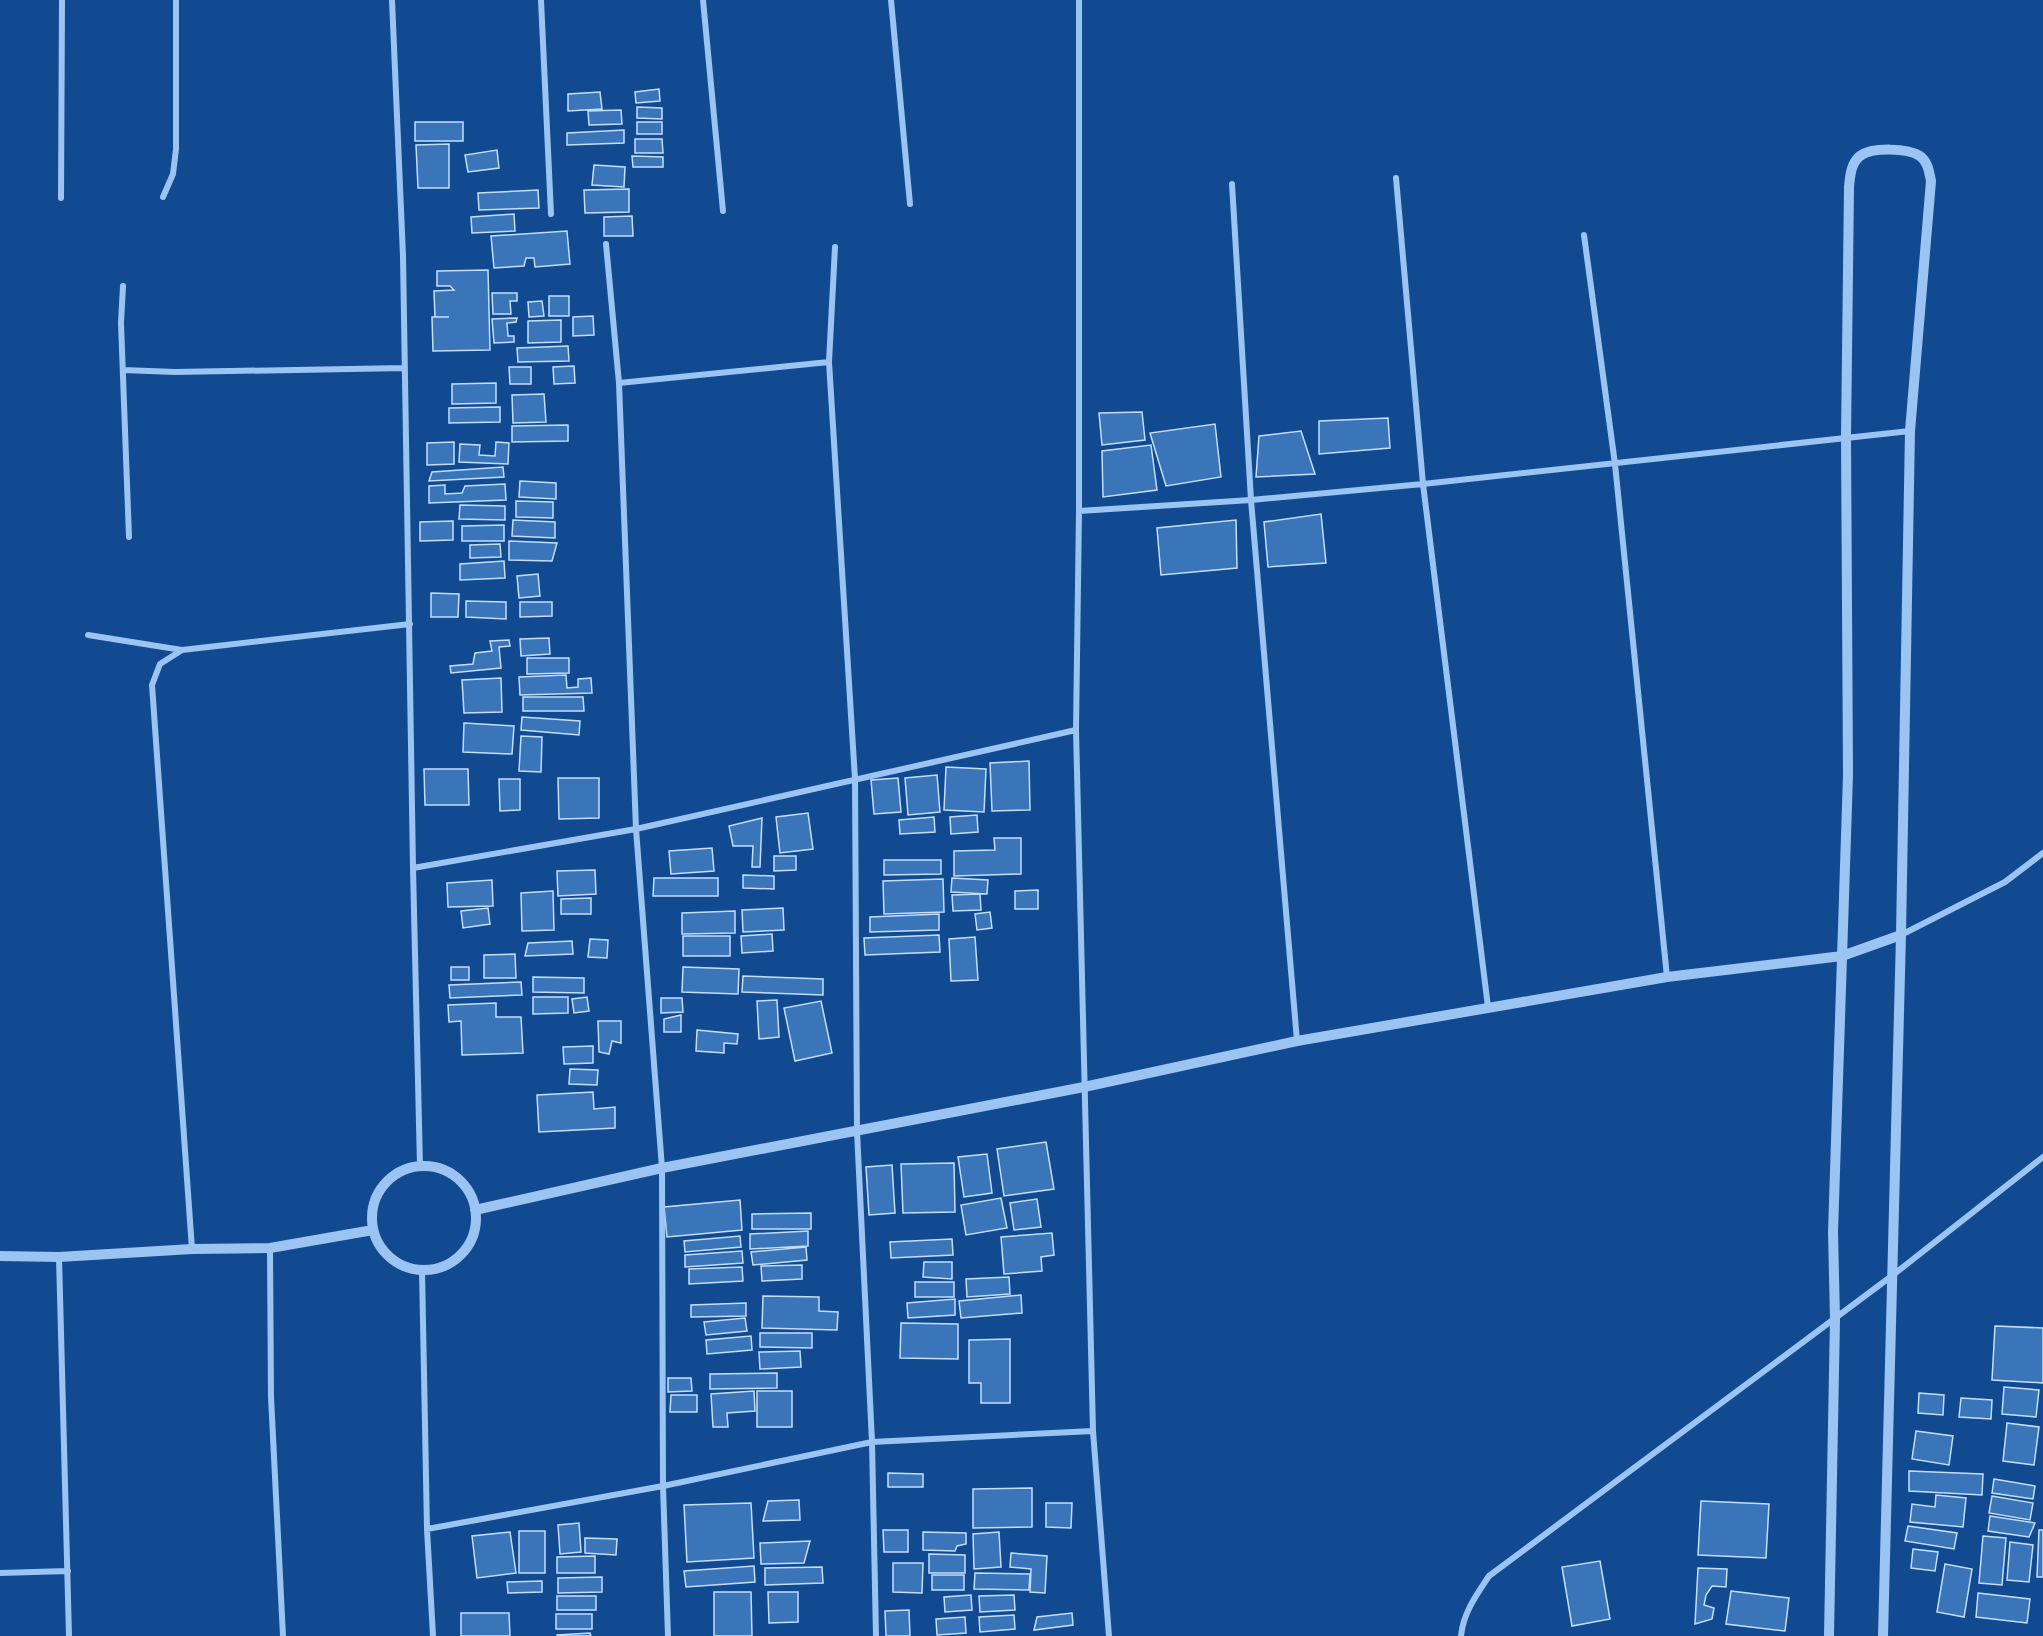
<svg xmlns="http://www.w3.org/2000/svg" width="2043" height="1636" viewBox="0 0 2043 1636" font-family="Overpass,sans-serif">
  <rect width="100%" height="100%" fill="#114a90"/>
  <path fill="#3a74b9" stroke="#c3defd" stroke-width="1.5" d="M 659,89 L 660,101 L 636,103 L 635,92 Z
    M 600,92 L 602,109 L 568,111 L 568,94 Z
    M 637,107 L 662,108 L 662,119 L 637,118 Z
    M 621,110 L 622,124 L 589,125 L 588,111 Z
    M 415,122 L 463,122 L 463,141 L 415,141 Z
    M 637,122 L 662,122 L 662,134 L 637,134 Z
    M 624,130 L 624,143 L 567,145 L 567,133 Z
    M 635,139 L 662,139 L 663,153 L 635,153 Z
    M 449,144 L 449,188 L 418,188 L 416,145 Z
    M 497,150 L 499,168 L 468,172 L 465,155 Z
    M 632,156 L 663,157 L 663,167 L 633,167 Z
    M 594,165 L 625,167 L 624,187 L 592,185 Z
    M 629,189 L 629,212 L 585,213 L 584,190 Z
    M 538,190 L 539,208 L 479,210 L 478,193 Z
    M 514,214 L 515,231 L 472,233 L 471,217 Z
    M 632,216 L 633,236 L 604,236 L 604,217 Z
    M 567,231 L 570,264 L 535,267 L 534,258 L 526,258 L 524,266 L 494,268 L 491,236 Z
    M 488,270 L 490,350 L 433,351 L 432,317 L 449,317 L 435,317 L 434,291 L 454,290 L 450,286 L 437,286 L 437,271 Z
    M 492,293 L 517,293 L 517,301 L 510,301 L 511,314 L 493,314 Z
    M 549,296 L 569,296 L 569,316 L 549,316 Z
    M 542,301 L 544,316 L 529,317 L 528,302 Z
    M 593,316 L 594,335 L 573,336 L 573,317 Z
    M 517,318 L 516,322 L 507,323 L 508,336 L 514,336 L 514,342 L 494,343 L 492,319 Z
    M 561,320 L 561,342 L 528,343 L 528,321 Z
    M 568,346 L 569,361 L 518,362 L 517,348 Z
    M 574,366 L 575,383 L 554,384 L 553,367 Z
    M 509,367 L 531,367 L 531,384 L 510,384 Z
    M 496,383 L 496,403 L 452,404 L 452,384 Z
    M 544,394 L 546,422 L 513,423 L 512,395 Z
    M 500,407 L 500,422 L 449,423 L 449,408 Z
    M 1142,412 L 1145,440 L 1102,445 L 1099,413 Z
    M 1388,418 L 1390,448 L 1319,454 L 1319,421 Z
    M 1215,424 L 1221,477 L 1166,486 L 1150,433 Z
    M 568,425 L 568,441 L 512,442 L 512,426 Z
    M 1301,431 L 1315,474 L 1256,477 L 1259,436 Z
    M 454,442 L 454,464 L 427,465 L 427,443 Z
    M 496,442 L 509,443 L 508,464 L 459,462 L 460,444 L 480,445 L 479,455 L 495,456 Z
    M 1151,445 L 1157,490 L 1103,497 L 1102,451 Z
    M 503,467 L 504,477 L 429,481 L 432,472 Z
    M 520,481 L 556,483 L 556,499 L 519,497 Z
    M 505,484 L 506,500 L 429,503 L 429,486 L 445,485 L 445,494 L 462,493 L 465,486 Z
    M 516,501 L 553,502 L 553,518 L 516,517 Z
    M 460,505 L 505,506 L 505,520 L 459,519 Z
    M 1321,514 L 1326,563 L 1268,567 L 1264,522 Z
    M 513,520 L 555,522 L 555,538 L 512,536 Z
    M 1236,520 L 1237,568 L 1161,575 L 1157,528 Z
    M 453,521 L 453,540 L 420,541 L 420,522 Z
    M 504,525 L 504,541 L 462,541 L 462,526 Z
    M 509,541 L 557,543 L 552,561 L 509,560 Z
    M 500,544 L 501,557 L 470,558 L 470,545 Z
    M 504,561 L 505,578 L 460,580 L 460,564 Z
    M 538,574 L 540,596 L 519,598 L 517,576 Z
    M 431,593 L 459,594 L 458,617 L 431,617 Z
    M 466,601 L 506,602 L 506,619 L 466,617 Z
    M 520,602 L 552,602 L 552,616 L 520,617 Z
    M 549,638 L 550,654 L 521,656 L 520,639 Z
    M 509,640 L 510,646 L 499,647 L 501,668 L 451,673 L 450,666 L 473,664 L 475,653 L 492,651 L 490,641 Z
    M 527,658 L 569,658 L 569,673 L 527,674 Z
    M 566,675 L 567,688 L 578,687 L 578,679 L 591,678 L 592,693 L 520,695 L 519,677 Z
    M 501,678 L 502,712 L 464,713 L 462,680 Z
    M 523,697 L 583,697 L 584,711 L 523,711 Z
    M 522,717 L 580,721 L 579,735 L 521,730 Z
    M 464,723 L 514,726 L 512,754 L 463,752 Z
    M 521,736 L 542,737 L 541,772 L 519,771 Z
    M 1029,761 L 1030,810 L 992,811 L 990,763 Z
    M 946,767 L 986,769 L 984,812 L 944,810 Z
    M 424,769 L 468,769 L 469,805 L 425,805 Z
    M 937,775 L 940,812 L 908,815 L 905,778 Z
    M 558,778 L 599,778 L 599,818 L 559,819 Z
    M 898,778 L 901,812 L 874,814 L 871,780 Z
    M 499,779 L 520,779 L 520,810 L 500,811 Z
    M 808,813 L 813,849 L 780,853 L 776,817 Z
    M 977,815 L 978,832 L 951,834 L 950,817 Z
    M 934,817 L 935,832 L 900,834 L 899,820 Z
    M 762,818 L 760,867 L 752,867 L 753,846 L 733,846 L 729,826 Z
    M 994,838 L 1021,838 L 1021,874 L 954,876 L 954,851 L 995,850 Z
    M 712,848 L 714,871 L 671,874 L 669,851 Z
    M 774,856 L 796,856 L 796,870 L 774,871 Z
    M 884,860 L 941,860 L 941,874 L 884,875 Z
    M 595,870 L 596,894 L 558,896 L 557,871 Z
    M 743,875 L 774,876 L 774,889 L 743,888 Z
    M 654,878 L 718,878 L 718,896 L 653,896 Z
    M 952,878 L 988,880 L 987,894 L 951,892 Z
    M 943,879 L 944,912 L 884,914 L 883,881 Z
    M 492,880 L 493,906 L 448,907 L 447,883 Z
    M 1038,890 L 1038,909 L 1015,909 L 1015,891 Z
    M 553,891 L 554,930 L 522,931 L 521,893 Z
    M 980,894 L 981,910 L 953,911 L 952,895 Z
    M 591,898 L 591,914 L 561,914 L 561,899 Z
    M 488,908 L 490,924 L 463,928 L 461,911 Z
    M 783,908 L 784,930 L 743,932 L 742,910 Z
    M 735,911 L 735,933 L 682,934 L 682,913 Z
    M 990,912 L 992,928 L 977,930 L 975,914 Z
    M 939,914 L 939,930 L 870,932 L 870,917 Z
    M 772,934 L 773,951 L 742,953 L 741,936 Z
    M 939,935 L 940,952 L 865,955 L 864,938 Z
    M 683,936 L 730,936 L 730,956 L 683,956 Z
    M 975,937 L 978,980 L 951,981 L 949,939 Z
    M 590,939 L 608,940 L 607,958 L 588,957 Z
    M 572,941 L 573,954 L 525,956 L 528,943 Z
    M 515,954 L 516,978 L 484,978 L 484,955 Z
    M 451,967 L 469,967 L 469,980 L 451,980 Z
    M 683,967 L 739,969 L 738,994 L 682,992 Z
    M 743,976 L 823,979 L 823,995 L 742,992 Z
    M 533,977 L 584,978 L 584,993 L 533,992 Z
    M 521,982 L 522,995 L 450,998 L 449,985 Z
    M 533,997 L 568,997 L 568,1013 L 533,1014 Z
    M 587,997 L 589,1011 L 574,1013 L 572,999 Z
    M 661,998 L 682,998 L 683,1012 L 661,1013 Z
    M 777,1000 L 779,1037 L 759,1039 L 757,1001 Z
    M 821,1001 L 832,1053 L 795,1061 L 784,1008 Z
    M 496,1003 L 496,1017 L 521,1017 L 523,1053 L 462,1055 L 461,1021 L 449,1022 L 448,1005 Z
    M 681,1015 L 681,1032 L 664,1032 L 664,1019 Z
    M 598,1021 L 621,1021 L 621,1043 L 612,1041 L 609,1054 L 599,1052 Z
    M 697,1030 L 738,1034 L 737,1044 L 724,1043 L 724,1053 L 696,1051 Z
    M 593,1046 L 593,1063 L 564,1064 L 563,1047 Z
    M 570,1069 L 598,1070 L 597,1085 L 569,1084 Z
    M 593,1092 L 594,1109 L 615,1107 L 615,1128 L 539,1132 L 537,1095 Z
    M 1046,1142 L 1054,1189 L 1004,1196 L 997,1149 Z
    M 987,1154 L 992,1193 L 964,1197 L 958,1157 Z
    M 954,1163 L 955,1212 L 903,1213 L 901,1164 Z
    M 892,1165 L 895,1213 L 869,1215 L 866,1167 Z
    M 1001,1198 L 1007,1228 L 966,1235 L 961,1205 Z
    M 1037,1199 L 1041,1227 L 1014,1230 L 1010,1203 Z
    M 740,1200 L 742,1230 L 667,1237 L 664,1207 Z
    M 811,1213 L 811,1229 L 752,1229 L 752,1214 Z
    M 808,1231 L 808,1246 L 750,1249 L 750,1234 Z
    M 1052,1233 L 1054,1255 L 1041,1257 L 1042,1271 L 1004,1274 L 1001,1237 Z
    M 740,1236 L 741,1247 L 685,1252 L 684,1241 Z
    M 952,1239 L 953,1255 L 891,1258 L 890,1242 Z
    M 806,1247 L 807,1260 L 753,1265 L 751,1252 Z
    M 742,1251 L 743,1263 L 685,1267 L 685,1255 Z
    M 924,1262 L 952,1262 L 952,1279 L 923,1277 Z
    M 802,1265 L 802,1279 L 762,1281 L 761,1266 Z
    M 742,1267 L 743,1281 L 689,1284 L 689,1269 Z
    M 1009,1277 L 1010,1294 L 967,1297 L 966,1279 Z
    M 915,1282 L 954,1282 L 954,1297 L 915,1297 Z
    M 1021,1295 L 1022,1313 L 961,1318 L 959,1301 Z
    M 763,1296 L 819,1297 L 819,1311 L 838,1312 L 837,1330 L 762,1328 Z
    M 955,1299 L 955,1315 L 908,1318 L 907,1303 Z
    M 746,1303 L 746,1316 L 691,1317 L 691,1305 Z
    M 745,1318 L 747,1331 L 706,1335 L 704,1322 Z
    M 901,1323 L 958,1324 L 958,1359 L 900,1358 Z
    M 1995,1326 L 2043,1328 L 2043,1383 L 1992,1380 Z
    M 760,1333 L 812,1333 L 812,1348 L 760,1347 Z
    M 751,1336 L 752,1350 L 707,1354 L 706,1340 Z
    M 1010,1339 L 1010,1403 L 981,1403 L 981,1383 L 969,1383 L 969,1340 Z
    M 800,1351 L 801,1367 L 760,1369 L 759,1352 Z
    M 777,1373 L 777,1388 L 710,1389 L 710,1374 Z
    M 668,1378 L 691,1378 L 692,1391 L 668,1392 Z
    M 2004,1387 L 2039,1390 L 2036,1417 L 2002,1414 Z
    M 754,1391 L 755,1411 L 727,1413 L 728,1427 L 713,1427 L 711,1394 Z
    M 757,1391 L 792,1391 L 792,1427 L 757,1427 Z
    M 1919,1393 L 1944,1395 L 1943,1415 L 1918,1413 Z
    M 671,1395 L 697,1395 L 697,1412 L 670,1412 Z
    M 1961,1398 L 1992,1400 L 1991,1419 L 1959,1417 Z
    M 2007,1423 L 2039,1427 L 2034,1465 L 2003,1461 Z
    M 1916,1431 L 1953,1436 L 1949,1465 L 1912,1459 Z
    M 1909,1471 L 1983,1474 L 1982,1495 L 1909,1491 Z
    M 888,1473 L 923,1474 L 923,1487 L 888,1487 Z
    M 1994,1479 L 2035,1486 L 2033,1499 L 1992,1493 Z
    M 1032,1488 L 1032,1527 L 973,1528 L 973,1489 Z
    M 1936,1495 L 1966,1498 L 1963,1527 L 1910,1522 L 1912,1504 L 1935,1507 Z
    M 1992,1496 L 2033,1503 L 2030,1520 L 1989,1513 Z
    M 799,1500 L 800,1520 L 763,1521 L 768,1501 Z
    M 1701,1501 L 1769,1504 L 1766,1558 L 1698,1555 Z
    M 751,1503 L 754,1558 L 687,1562 L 684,1505 Z
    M 1046,1503 L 1072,1503 L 1071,1528 L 1046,1527 Z
    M 1990,1516 L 2035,1523 L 2029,1537 L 1988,1531 Z
    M 579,1523 L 581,1552 L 560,1554 L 558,1525 Z
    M 1908,1526 L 1957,1533 L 1954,1549 L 1905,1541 Z
    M 883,1530 L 908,1530 L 908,1552 L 884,1552 Z
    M 2039,1530 L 2043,1530 L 2043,1577 L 2037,1577 Z
    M 519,1531 L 545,1531 L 545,1573 L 519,1573 Z
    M 510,1532 L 516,1573 L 477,1578 L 472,1536 Z
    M 923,1532 L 966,1533 L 966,1544 L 957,1546 L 955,1551 L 923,1550 Z
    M 999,1532 L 1001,1567 L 974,1569 L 973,1534 Z
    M 1983,1536 L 2006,1538 L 2002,1585 L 1979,1583 Z
    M 585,1538 L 617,1539 L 616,1555 L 585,1553 Z
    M 810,1541 L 804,1563 L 761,1564 L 760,1543 Z
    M 2010,1542 L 2033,1545 L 2029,1582 L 2007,1580 Z
    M 1913,1549 L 1938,1552 L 1935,1571 L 1911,1568 Z
    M 1011,1553 L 1047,1556 L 1045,1593 L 1030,1592 L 1031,1569 L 1010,1567 Z
    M 929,1554 L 965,1555 L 965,1573 L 929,1573 Z
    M 595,1556 L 595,1573 L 557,1573 L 557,1557 Z
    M 1600,1561 L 1610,1619 L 1572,1626 L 1562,1567 Z
    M 893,1563 L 923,1563 L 922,1593 L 893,1592 Z
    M 1945,1564 L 1972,1569 L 1964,1617 L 1937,1612 Z
    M 754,1566 L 755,1582 L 686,1587 L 684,1571 Z
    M 822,1567 L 823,1583 L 765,1585 L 765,1568 Z
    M 1698,1568 L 1727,1569 L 1726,1587 L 1712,1586 L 1706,1595 L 1704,1605 L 1714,1608 L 1712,1619 L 1695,1624 Z
    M 975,1573 L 1030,1574 L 1029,1590 L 974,1589 Z
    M 932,1575 L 964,1575 L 964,1590 L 932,1590 Z
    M 602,1577 L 602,1592 L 558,1593 L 558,1578 Z
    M 542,1581 L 542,1592 L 508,1593 L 507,1582 Z
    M 1731,1591 L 1789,1598 L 1785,1631 L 1726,1624 Z
    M 714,1592 L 751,1592 L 752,1636 L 714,1636 Z
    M 768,1592 L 798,1592 L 798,1622 L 769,1623 Z
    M 1978,1593 L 2030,1599 L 2027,1623 L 1976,1617 Z
    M 971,1595 L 972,1610 L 945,1612 L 944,1597 Z
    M 1014,1595 L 1015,1610 L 980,1612 L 979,1596 Z
    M 557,1596 L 596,1596 L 596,1610 L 557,1610 Z
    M 909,1610 L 910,1636 L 886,1636 L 885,1611 Z
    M 461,1613 L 509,1613 L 510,1636 L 461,1636 Z
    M 1072,1613 L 1073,1625 L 1034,1630 L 1037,1617 Z
    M 556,1614 L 592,1614 L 592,1629 L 556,1629 Z
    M 1014,1615 L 1015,1629 L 980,1632 L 979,1617 Z
    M 965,1617 L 966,1633 L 937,1635 L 936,1619 Z
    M 590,1633 L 591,1636 L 557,1636 L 557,1635 Z"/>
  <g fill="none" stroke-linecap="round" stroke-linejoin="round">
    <path stroke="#9cc4f2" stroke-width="6" d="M 392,0 L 403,256 L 413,868 L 420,1166
      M 541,0 L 551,214
      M 703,0 L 723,211
      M 891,0 L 910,204
      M 1079,0 L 1079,511 L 1076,730 L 1093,1431 L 1109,1636
      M 1396,178 L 1423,484 L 1488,1007
      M 1232,184 L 1251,500 L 1297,1041
      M 163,197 L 173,174 L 176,149 L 176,0
      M 61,198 L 62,0
      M 1584,235 L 1615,464 L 1667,977
      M 606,244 L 619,383 L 636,829 L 662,1168 L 663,1486 L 668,1636
      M 835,247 L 829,362 L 855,779 L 857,1131 L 872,1442 L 876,1636
      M 123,286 L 121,323 L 129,537
      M 123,370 L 175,372 L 405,368
      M 619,383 L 829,362
      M 1079,511 L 1251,500 L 1423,484 L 1910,431
      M 88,635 L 182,650
      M 413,868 L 636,829 L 1076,730
      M 1901,935 L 2005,882 L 2043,853
      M 270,1248 L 271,1397 L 283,1636
      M 192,1249 L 152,685 L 160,664 L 182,650 L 410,624
      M 59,1257 L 69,1636
      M 422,1270 L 427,1529 L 433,1636
      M 427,1529 L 663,1486 L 872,1442 L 1093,1431
      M 0,1573 L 68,1571
      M 1461,1636 C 1463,1613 1477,1594 1489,1576 L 1893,1275 L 2043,1157"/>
    <path stroke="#9cc4f2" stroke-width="10" d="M372 1218a52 52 0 1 1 104 0a52 52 0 1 1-104 0Z
      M 475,1210 L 662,1168 L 1084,1087 L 1297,1041 L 1667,977 L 1842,956 L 1901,935
      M 0,1256 L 59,1257 L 192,1249 L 270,1248 L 373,1230
      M 1829,1636 L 1835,1319 L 1833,1232 L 1848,775 L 1846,437 L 1849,187 C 1850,176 1851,163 1860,156 C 1872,147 1908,148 1920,156 C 1928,162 1929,171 1931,181 L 1910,431 L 1901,935 L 1883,1636"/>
  </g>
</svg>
